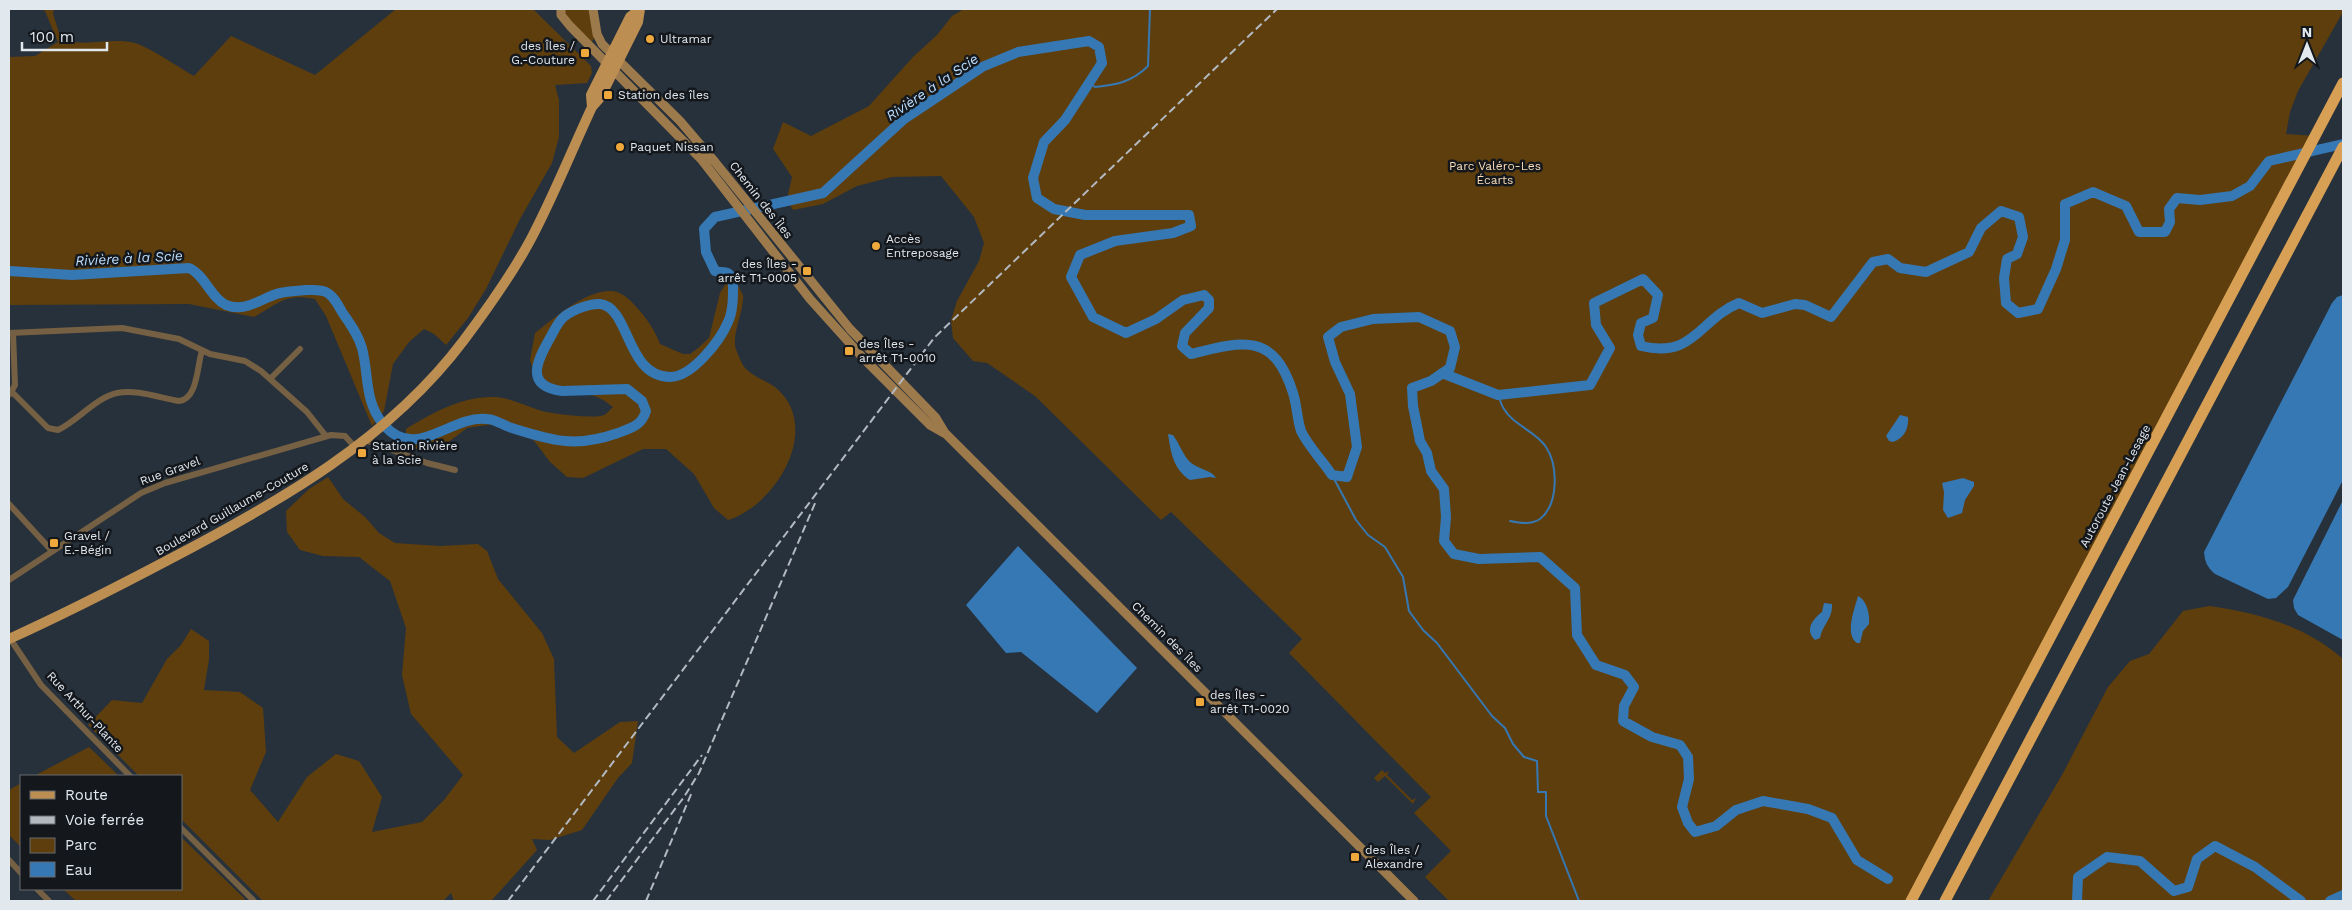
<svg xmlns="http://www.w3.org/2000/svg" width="2352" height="910" viewBox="0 0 2352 910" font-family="'Work Sans',sans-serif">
  <rect width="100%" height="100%" fill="#27313b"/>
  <path fill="#5e3e0d" d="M 40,9 L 54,9 L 53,14 L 61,39 C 84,48 111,37 135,43 C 151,48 178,67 194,76 L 231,36 L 315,75 L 396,9 L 533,9 L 591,66 L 592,73 L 587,83 L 555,85 L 559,100 L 559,137 L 552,163 L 520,219 L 486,289 L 468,318 L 446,345 L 434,334 L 424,329 L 409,342 L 393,364 L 384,411 L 372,426 L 326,316 L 315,299 C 285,293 278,304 254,317 L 189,304 L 9,305 L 9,57 L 35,56 L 58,42 L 45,11 Z
    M 561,9 L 596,9 L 597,34 L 589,46 Z
    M 964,9 L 2343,9 L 2343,12 L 2298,91 L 2290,112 L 2286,134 L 2316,136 L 1911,901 L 1449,901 L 1425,877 L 1451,851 L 1414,813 L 1431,797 L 1289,653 L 1302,639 L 1171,512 L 1161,520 L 1035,396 L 987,363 L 973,361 L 953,338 L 951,320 L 957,301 L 979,261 L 984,243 L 974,217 L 941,176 L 892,177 L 857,186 L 823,204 L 793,210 L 787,199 L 792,177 L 773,149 L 783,122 L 811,136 L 869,106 L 913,57 L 937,35 L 952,16 Z
    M 727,282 L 736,282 C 738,286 742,292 743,296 C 744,311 731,336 736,349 C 738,355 742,365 746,369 C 757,380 772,381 783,395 C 818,437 772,507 728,520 L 714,508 L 694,474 L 666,449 L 643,449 L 583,478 L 567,477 L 550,462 L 532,438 L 517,425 L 507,422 L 467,428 L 442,447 L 429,450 L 406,448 L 406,429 C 432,413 462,396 495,397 C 513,398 529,408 546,412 C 557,414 594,419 604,415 C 607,414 610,409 613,407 C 591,389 580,396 556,389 C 549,388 542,381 535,377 L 530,360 L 535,333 C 554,318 587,289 612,291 C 624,292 633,303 640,311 C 649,322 655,331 660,344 L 683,354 L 690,354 L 697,349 L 709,338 L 720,293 Z
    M 328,477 L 343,499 L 365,517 L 379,533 L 395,543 L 440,546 L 478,544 L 487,551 L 498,579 L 542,633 L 554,659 L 557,737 L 574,753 L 620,722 L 638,721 L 632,763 L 618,778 L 582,830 L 550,840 L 532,839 L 537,850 L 491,901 L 454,901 L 451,893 L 443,901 L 263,901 L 181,819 L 181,776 L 139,776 L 88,725 L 112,700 L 142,703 L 167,659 L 181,645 L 191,629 L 209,641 L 209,659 L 204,690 L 240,692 L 263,708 L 266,752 L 250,790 L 278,822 L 307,777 L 336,754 L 359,761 L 382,797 L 372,832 L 422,822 L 444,800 L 463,775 L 411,714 L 402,675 L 406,628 L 390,581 L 359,557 L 323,556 L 300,550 L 287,532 L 286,511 L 309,489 Z
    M 2209,606 C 2259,613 2305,626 2343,659 L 2343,901 L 1988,901 L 2062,775 L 2108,687 L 2130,661 L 2149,654 L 2183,611 Z
    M 89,747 L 119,776 L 34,776 Z
    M 1382,770 L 1385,773 L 1389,771 L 1387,775 L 1412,800 L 1416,798 L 1413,804 L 1385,776 L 1378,782 L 1374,778 Z
    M 21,783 L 21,847 L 9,835 L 9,790 Z
    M 181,837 L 245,899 L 243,901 L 76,901 L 63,889 L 181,889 Z"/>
  <path fill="#3678b3" d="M 2343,295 L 2343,480 L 2288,587 L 2276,598 L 2268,599 L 2215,574 C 2207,567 2205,562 2204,552 L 2332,303 L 2337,297 Z
    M 1900,415 L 1908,417 C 1909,429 1904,438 1893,442 L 1889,441 L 1886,436 Z
    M 1168,434 L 1173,435 C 1179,443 1183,455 1190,462 C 1197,469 1212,470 1216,478 L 1210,477 L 1190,480 C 1173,469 1171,453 1168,434 Z
    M 1963,478 L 1974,482 L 1974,486 L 1965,500 L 1962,513 L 1948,518 L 1943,510 L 1944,492 L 1942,483 Z
    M 2343,500 L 2343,640 L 2298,615 L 2294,608 L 2293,600 Z
    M 1018,546 L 1137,668 L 1097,713 L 1021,652 L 1006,653 L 966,605 Z
    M 1858,596 C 1867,600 1870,615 1869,624 L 1863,631 L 1860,643 L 1857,643 C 1844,634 1855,608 1858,596 Z
    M 1824,603 L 1832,604 C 1833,619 1822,625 1820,638 L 1815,640 C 1804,630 1813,619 1822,612 Z"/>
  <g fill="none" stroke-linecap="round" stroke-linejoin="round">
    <path stroke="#3678b3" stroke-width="2" d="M 1090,83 L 1095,87 C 1116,85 1132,82 1148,66 L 1150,9
      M 1498,395 C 1500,399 1501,405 1504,409 C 1513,425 1537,432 1546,447 C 1558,465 1559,504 1540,519 C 1531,525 1520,523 1510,521
      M 1332,475 L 1356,520 L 1368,535 L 1385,547 L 1403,577 L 1409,611 L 1423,630 L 1437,643 L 1492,716 L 1505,728 L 1513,744 L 1524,757 L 1537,761 L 1538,792 L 1546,792 L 1546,816 L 1579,901"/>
    <path stroke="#3678b3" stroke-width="10" d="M 9,271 L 72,275 L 189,268 C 205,275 211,298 226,305 C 247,313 262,297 280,293 C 289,291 298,291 307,290 C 313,290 320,289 326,292 C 333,295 338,305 342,312 C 350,324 358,334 362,348 C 369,374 364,401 383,424 C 416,463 449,415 487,419 C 495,419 504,426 512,428 C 554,441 575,448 618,433 C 632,428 642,425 646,411 L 642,401 L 627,389 L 562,391 C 524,386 537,361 550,338 C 554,331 558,321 565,316 C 573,310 590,303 600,304 C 630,307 626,377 670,377 C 692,377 720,341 728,322 C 732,314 733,301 733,292 C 733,286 734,279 729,274 C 726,271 719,273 715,271 L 706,252 L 704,229 L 715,217 L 823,193 L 904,119 L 982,67 L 1018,52 L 1089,41 L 1099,47 L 1102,63 L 1065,120 L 1044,142 L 1033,178 L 1037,198 L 1054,209 L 1085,215 L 1189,215 L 1191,226 L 1173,233 L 1115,241 L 1080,255 L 1071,277 L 1093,317 L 1126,333 L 1156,319 L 1183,300 L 1204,295 L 1209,300 L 1209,308 L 1185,333 L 1182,346 L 1191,354 C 1243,341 1274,332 1293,393 C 1297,405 1297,419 1301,431 C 1308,446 1323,461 1332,475 L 1347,477 L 1357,447 L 1350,394 L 1335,362 L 1328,337 L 1341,327 L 1373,319 L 1419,317 L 1450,331 L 1455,347 L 1450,368 L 1431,381 L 1412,388 L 1413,406 L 1420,441 L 1427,453 L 1431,471 L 1444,489 L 1446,517 L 1444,541 L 1454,554 L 1479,559 L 1540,557 L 1575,588 L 1577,635 L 1596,665 L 1625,675 L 1634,687 L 1624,706 L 1623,721 L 1652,737 L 1680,745 L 1688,757 L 1689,779 L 1682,807 L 1688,823 L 1695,832 L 1716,826 L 1736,810 L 1763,801 L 1808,809 L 1832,818 L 1857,860 L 1888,879
      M 1442,373 L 1498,395 L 1590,385 L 1610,348 L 1596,325 L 1594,303 L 1643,279 L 1658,295 L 1653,318 L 1641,323 L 1638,335 L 1641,346 C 1695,359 1699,319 1739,303 L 1762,313 L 1795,304 L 1805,305 L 1831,317 L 1873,262 L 1888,259 L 1900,268 L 1926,272 L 1969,252 L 1981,228 L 2001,211 L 2019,217 L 2023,237 L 2017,254 L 2007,259 L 2004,278 L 2006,303 L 2018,313 L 2038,309 L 2056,269 L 2065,240 L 2065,204 L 2093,192 L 2126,206 L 2139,232 L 2165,232 L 2170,222 L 2169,209 L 2177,198 L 2200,200 L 2232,196 L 2250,186 L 2269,161 L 2343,144
      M 2077,901 L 2078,877 L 2107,857 L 2140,861 L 2174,891 L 2188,887 L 2197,859 L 2215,846 L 2255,867 L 2301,901
      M 2330,901 L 2343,895"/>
    <path stroke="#766043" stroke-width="6" d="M 9,333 L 122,328 L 179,339 L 210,354 L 245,361 L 261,371 L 307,412 L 326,436
      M 270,379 L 300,349
      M 12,392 L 48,428 L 58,430 C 77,421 97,397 117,393 C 137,389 160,398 179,401 C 198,399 197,365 202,351
      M 10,394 L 15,385 L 13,333
      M 365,440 L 427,463 L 455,470
      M 9,504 L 52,551
      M 9,580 L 141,493 L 165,483 L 331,435 L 345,436 L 355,447
      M 9,637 L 41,685 L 130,776
      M 181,828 L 254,901
      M 9,860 L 21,873
      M 37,889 L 49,901"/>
    <path stroke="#9d7a4b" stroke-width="9" d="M 561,9 L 561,15 L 570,26 L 701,159 L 810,299 L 864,359 L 930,425 L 944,433
      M 593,9 L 597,34 L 602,44 L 680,121 L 715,162 L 850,329 L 936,418 L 945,433 L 1414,901"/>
    <path stroke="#bc8e51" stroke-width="10" d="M 592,107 L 591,95 L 630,17 L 640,9
      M 9,639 C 64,614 117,587 170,559 C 279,502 389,440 464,340 C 488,308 513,273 532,237 C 554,195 572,150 592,107 L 600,98 L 638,22 L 640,9"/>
    <path stroke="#d7a055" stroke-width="11" d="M 1911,901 L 2343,83
      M 1945,901 L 2343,147"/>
    <path stroke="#b2b9c0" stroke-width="2" stroke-dasharray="8 4" stroke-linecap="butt" d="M 508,901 L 934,338 L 1277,9
      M 593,901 L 702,755
      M 606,901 L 684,797 L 699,773 L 816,501
      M 646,901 L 692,792"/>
  </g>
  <g fill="#eea83c" stroke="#14181d" stroke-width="2">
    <circle cx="650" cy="39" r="5"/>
    <rect x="580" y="48" width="10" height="10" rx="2.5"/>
    <rect x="603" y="90" width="10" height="10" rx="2.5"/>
    <circle cx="620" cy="147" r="5"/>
    <circle cx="876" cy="246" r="5"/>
    <rect x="802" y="266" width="10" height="10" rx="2.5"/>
    <rect x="844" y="346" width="10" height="10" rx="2.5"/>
    <rect x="357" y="448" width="10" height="10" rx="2.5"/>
    <rect x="49" y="538" width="10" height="10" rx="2.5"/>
    <rect x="1195" y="697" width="10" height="10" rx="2.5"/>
    <rect x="1350" y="852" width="10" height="10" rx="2.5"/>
  </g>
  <g text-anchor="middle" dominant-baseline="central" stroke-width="5" stroke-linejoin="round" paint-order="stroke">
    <g font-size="12" fill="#e1e8ee" stroke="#14181d" text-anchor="start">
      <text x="660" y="39">Ultramar</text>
      <text x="575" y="46" text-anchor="end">des Îles /<tspan x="575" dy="14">G.-Couture</tspan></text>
      <text x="618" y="95">Station des îles</text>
      <text x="630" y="147">Paquet Nissan</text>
      <text x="886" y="239">Accès<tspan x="886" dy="14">Entreposage</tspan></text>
      <text x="797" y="264" text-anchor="end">des Îles -<tspan x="797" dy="14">arrêt T1-0005</tspan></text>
      <text x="859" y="344">des Îles -<tspan x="859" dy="14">arrêt T1-0010</tspan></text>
      <text x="372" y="446">Station Rivière<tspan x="372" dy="14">à la Scie</tspan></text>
      <text x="64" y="536">Gravel /<tspan x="64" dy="14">E.-Bégin</tspan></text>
      <text x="1210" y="695">des Îles -<tspan x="1210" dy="14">arrêt T1-0020</tspan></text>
      <text x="1365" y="850">des Îles /<tspan x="1365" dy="14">Alexandre</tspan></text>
    </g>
    <g font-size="12" fill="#f8dbb7" stroke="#14181d">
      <text x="1495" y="166">Parc Valéro-Les<tspan x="1495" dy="14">Écarts</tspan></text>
    </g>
    <g font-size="12" fill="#e1e8ee" stroke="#14181d">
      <text transform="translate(761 200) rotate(52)">Chemin des Îles</text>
      <text transform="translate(170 471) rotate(-20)">Rue Gravel</text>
      <text transform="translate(2115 486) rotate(-62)">Autoroute Jean-Lesage</text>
      <text transform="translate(232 509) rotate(-30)">Boulevard Guillaume-Couture</text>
      <text transform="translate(1167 637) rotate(45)">Chemin des Îles</text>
      <text transform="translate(85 712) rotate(47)">Rue Arthur-Plante</text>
    </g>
    <g font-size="14" font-style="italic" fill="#bddeff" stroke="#14181d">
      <text transform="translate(932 87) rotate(-34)">Rivière à la Scie</text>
      <text transform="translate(129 258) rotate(-3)">Rivière à la Scie</text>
    </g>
  </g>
  <rect width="2352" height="910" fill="none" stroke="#e1e8ee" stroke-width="20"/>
  <rect x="20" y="775" width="162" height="115" fill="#14181d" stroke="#666b71"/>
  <rect x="30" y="791" width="25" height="8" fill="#bc8e51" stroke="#666b71"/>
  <text x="65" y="800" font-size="15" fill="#e1e8ee">Route</text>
  <rect x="30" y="816" width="25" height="8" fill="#b2b9c0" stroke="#666b71"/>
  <text x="65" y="825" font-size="15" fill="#e1e8ee">Voie ferrée</text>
  <rect x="30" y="838" width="25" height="15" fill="#5e3e0d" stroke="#666b71"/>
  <text x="65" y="850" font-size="15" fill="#e1e8ee">Parc</text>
  <rect x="30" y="862" width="25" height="15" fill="#3678b3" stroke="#666b71"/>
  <text x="65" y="875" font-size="15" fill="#e1e8ee">Eau</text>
  <g transform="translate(2307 45)" stroke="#14181d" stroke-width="4" paint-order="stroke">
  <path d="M0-4L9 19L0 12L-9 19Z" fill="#e1e8ee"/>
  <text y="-8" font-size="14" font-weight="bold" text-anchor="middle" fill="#e1e8ee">N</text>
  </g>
  <path d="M22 42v8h85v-8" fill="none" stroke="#e1e8ee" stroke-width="2.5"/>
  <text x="30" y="42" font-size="15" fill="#e1e8ee" stroke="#14181d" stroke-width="4" paint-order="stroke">100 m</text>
</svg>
